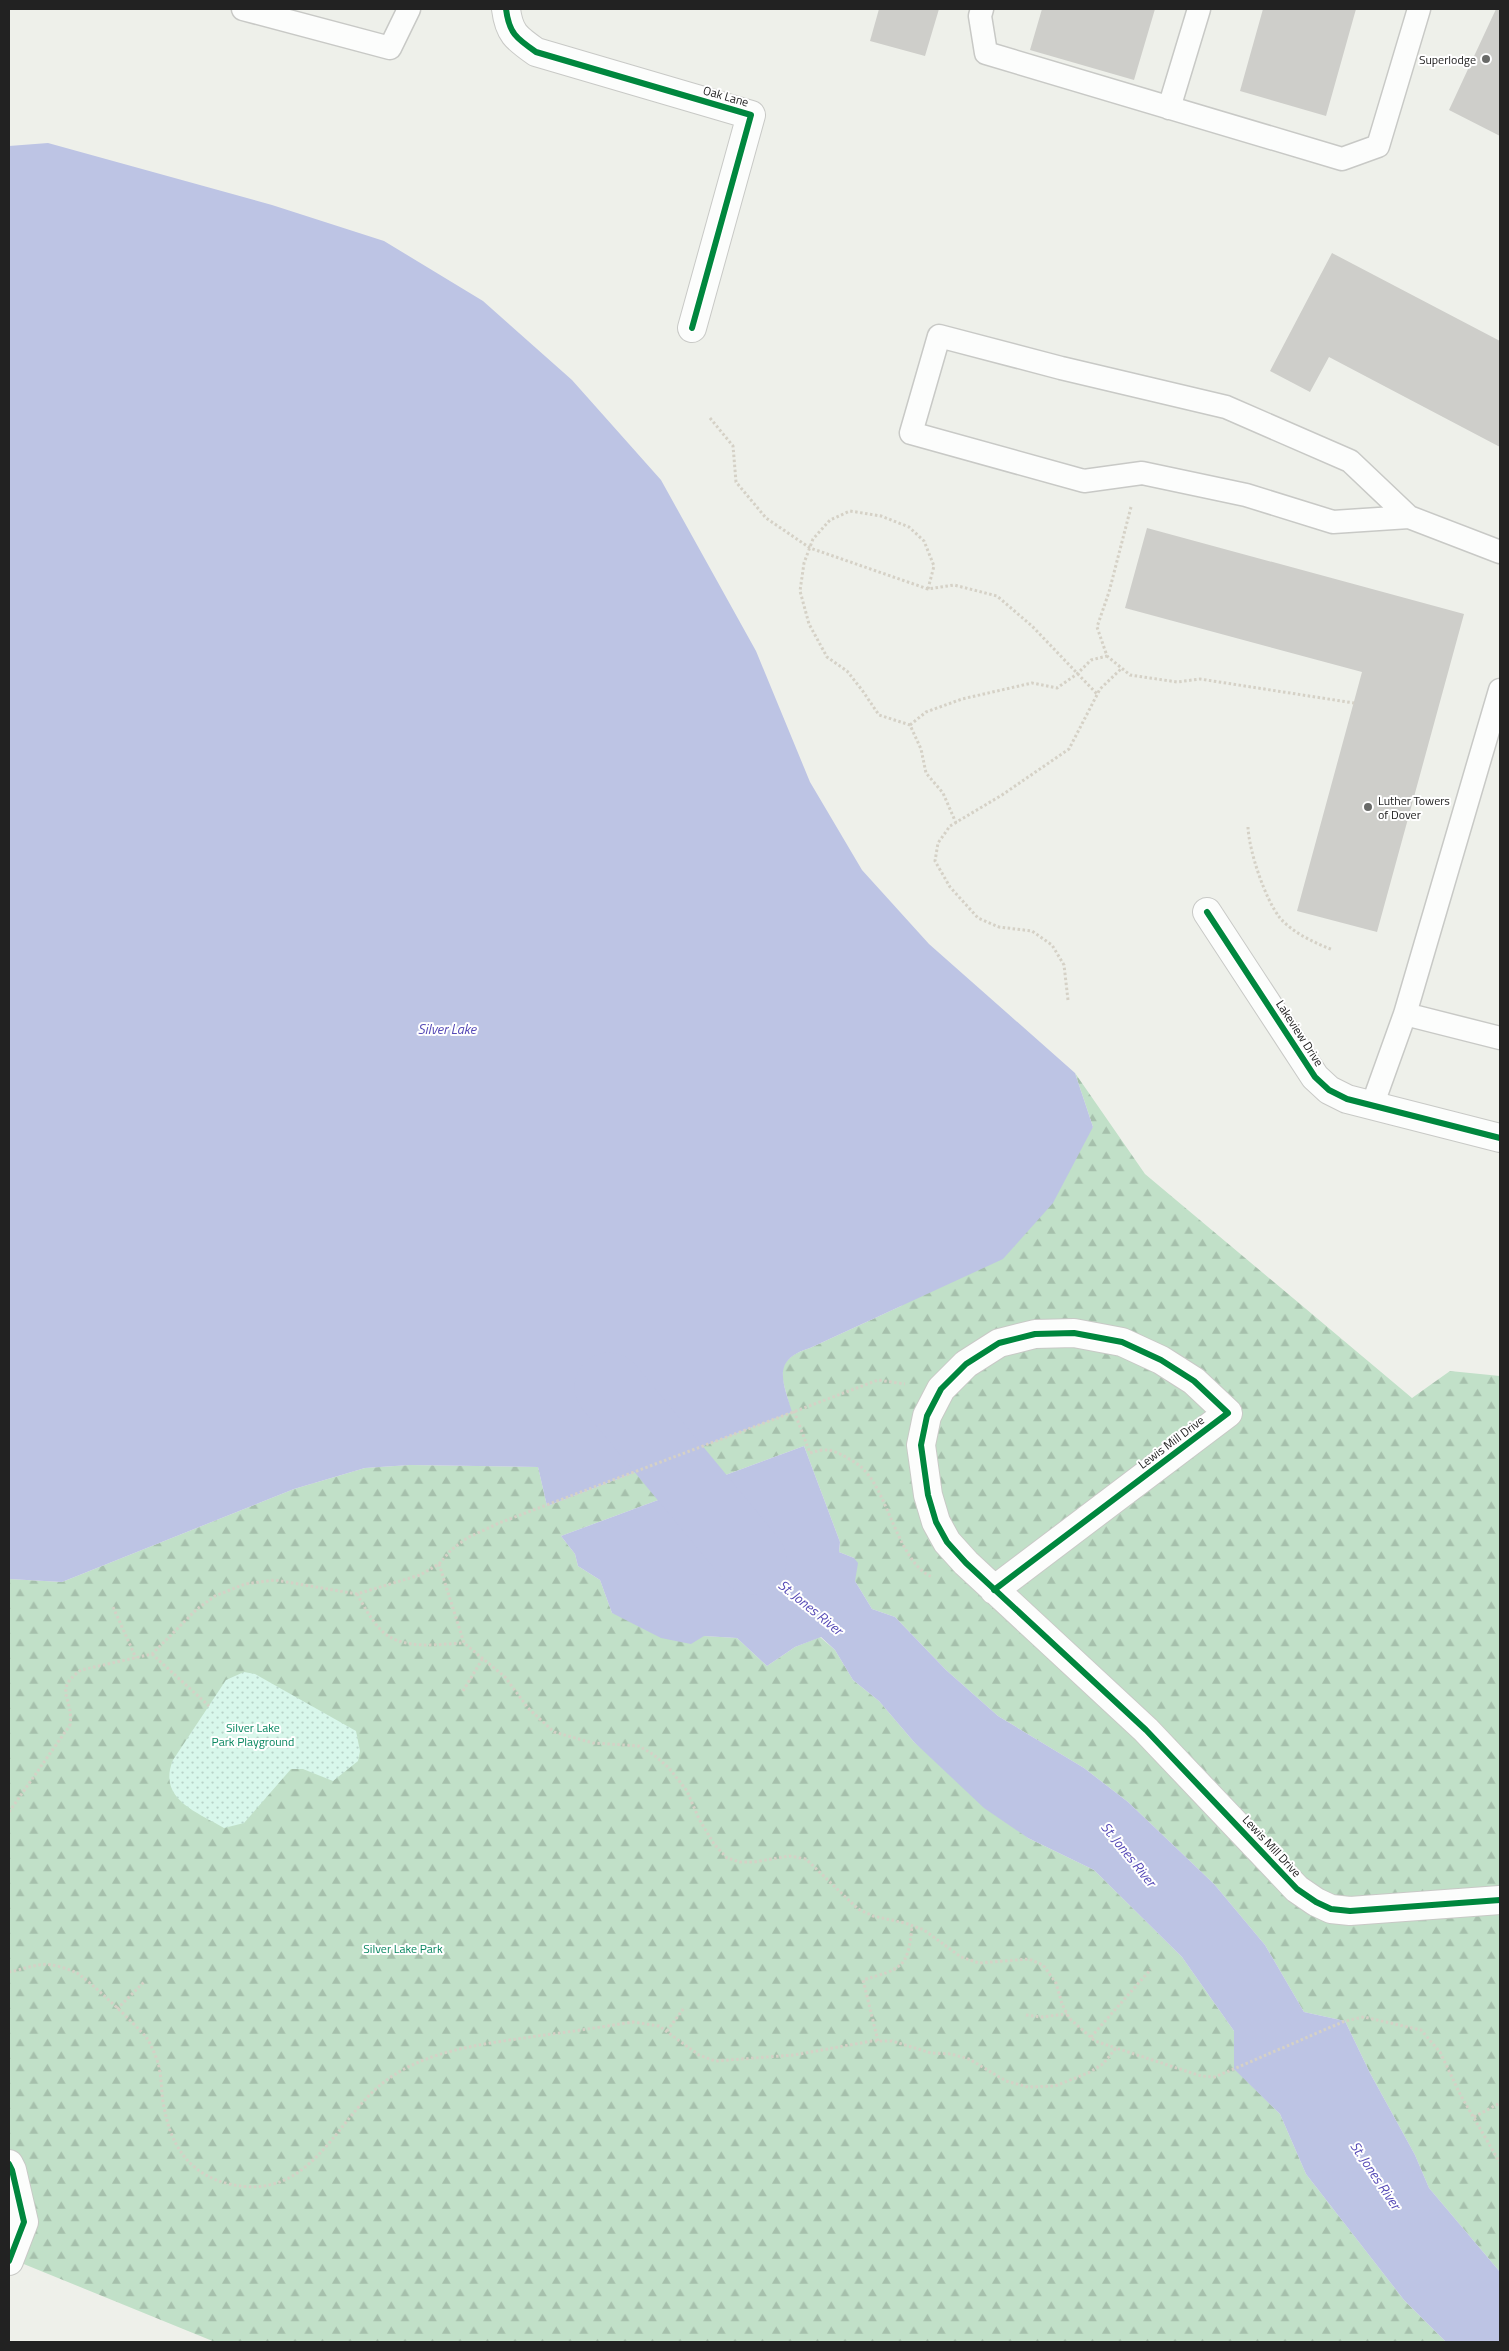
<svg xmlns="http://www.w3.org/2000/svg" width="1509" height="2351" viewBox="0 0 1509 2351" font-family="'Titillium Web',sans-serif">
  <defs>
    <pattern id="forest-firs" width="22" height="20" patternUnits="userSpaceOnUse" patternTransform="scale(1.25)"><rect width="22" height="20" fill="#c1e0c8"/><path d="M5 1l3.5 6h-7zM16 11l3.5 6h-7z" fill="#a6c0ac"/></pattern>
    <pattern id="park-dots" width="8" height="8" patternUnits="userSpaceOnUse" patternTransform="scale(1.25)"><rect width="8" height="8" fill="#d8f7eb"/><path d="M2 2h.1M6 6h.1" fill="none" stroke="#b9d3c9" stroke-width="1.8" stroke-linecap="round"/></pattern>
  </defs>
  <rect width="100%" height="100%" fill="#eef0ea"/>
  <path fill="url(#forest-firs)" d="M 1075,1073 L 1145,1174 L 1412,1398 L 1450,1371 L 1500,1376 L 1500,2272 L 1429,2188 L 1415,2155 L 1370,2073 L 1345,2021 L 1304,2012 L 1265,1945 L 1214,1884 L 1128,1802 L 1084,1768 L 998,1716 L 946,1670 L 895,1617 L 872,1609 L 855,1581 L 854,1558 L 839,1552 L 840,1542 L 804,1446 L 561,1536 L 575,1554 L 578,1566 L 600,1580 L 612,1613 L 704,1636 L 737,1638 L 767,1666 L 795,1647 L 820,1637 L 835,1650 L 853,1680 L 879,1701 L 914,1742 L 1028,1838 L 1094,1870 L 1182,1957 L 1234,2031 L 1235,2069 L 1280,2114 L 1306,2174 L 1404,2300 L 1446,2342 L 215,2342 L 9,2258 L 9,1579 L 62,1582 L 294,1489 L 365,1468 L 410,1465 L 538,1467 L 547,1506 L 791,1412 C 785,1381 768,1361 810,1348 L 901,1306 L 1093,1127 Z"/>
  <path fill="url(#park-dots)" d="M 244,1672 L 255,1674 L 356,1731 L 360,1751 L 358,1761 L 333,1781 L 303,1769 L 291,1769 L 244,1823 L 224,1828 C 197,1812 157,1799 173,1760 L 226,1680 Z"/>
  <path fill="#bdc4e4" d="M 48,143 L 272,205 L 384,241 L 483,301 L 572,380 L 661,480 L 756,651 L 810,782 L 862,870 L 929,944 L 1075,1073 L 1093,1127 L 1053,1203 L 1003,1259 L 810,1348 C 771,1360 783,1381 792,1412 L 547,1506 L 538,1467 L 410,1465 L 365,1468 L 294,1489 L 62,1582 L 9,1579 L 9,146 Z
    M 804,1446 L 840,1542 L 839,1552 L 854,1558 L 858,1563 L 855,1581 L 872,1609 L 895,1617 L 946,1670 L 998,1716 L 1084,1768 L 1128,1802 L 1214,1884 L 1265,1945 L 1304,2012 L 1345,2021 L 1370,2073 L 1415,2155 L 1429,2188 L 1500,2272 L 1500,2342 L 1446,2342 L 1404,2300 L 1306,2174 L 1280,2114 L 1234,2069 L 1234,2031 L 1182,1957 L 1094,1870 L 1028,1838 L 984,1808 L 914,1742 L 879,1701 L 853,1680 L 835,1650 L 821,1637 L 795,1647 L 767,1666 L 737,1638 L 704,1636 L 691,1644 L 661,1638 L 612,1613 L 600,1580 L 578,1566 L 575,1554 L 561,1536 Z"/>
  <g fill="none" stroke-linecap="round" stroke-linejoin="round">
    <path stroke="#bdc4e4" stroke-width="69" d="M 609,1387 L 752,1560"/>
  </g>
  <path fill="#cececa" d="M 879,9 L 939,9 L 925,56 L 870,41 Z
    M 1042,9 L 1155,9 L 1134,80 L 1030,50 Z
    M 1263,9 L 1356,9 L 1326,116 L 1240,91 Z
    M 1496,9 L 1500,9 L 1500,136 L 1449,110 Z
    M 1332,253 L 1500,341 L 1500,447 L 1329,357 L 1310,392 L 1270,371 Z
    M 1147,528 L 1464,614 L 1377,932 L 1297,911 L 1362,672 L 1125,608 Z"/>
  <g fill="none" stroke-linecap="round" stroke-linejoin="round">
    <g stroke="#c8c9c6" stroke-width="25">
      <path id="lane" d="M 243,9 L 390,48 L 409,9
        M 982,9 L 980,16 L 986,53 L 1342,159 L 1378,146 L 1419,9
        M 1169,108 L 1199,9
        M 1409,517 L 1333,522 L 1246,495 L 1142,473 L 1084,481 L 911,433 L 939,336 L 1061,368 L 1226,407 L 1350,461 L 1409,517 L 1500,552
        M 1405,1014 L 1500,1038
        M 1372,1106 L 1405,1014 L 1500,690"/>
    </g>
    <g stroke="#c8c9c6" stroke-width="30">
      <path id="street" d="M 506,9 C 509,33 516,38 536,52 L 751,115 L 692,328
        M 1207,912 L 1315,1077 L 1329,1090 L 1347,1099 L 1500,1138
        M 994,1590 L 1228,1413 L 1194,1381 L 1161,1360 L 1122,1342 L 1074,1333 L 1035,1334 L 999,1343 L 966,1364 L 941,1389 L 927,1416 L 921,1445 L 928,1495 L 936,1522 L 947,1542 L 966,1563 L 1146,1730 L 1297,1889 L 1316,1902 L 1331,1909 L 1350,1911 L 1500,1900
        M 9,2164 L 12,2170 L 24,2222 L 9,2261"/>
    </g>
    <path stroke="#d5d1c6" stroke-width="3" stroke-dasharray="2.5 2.5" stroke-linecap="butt" d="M 710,418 L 733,446 L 736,482 L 766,518 L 810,548 L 928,589 L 954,585 L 997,596 L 1032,626 L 1098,695
      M 1131,507 L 1109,592 L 1097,627 L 1107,656 L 1130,675 L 1177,682 L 1200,679 L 1354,703
      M 928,589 L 934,566 L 924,541 L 909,527 L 881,516 L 850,511 L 830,520 L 813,539 L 804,563 L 800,591 L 809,624 L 827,657 L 847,671 L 862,690 L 879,715 L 910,725 L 921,749 L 926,773 L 943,793 L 956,823
      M 910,725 L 926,712 L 962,699 L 1032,683 L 1057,688 L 1077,674 L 1091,660 L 1107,656
      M 1248,827 C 1249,851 1265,899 1280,918 C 1293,933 1315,943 1333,950
      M 1068,1000 L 1064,965 L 1052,945 L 1032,931 L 999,927 L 978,918 L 950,887 L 935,861 L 938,843 L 950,826 L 1002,795 L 1069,749 L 1100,689 L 1122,668
      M 794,1411 L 810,1453 C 826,1448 831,1449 846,1457 C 853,1461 860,1465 865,1471 C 889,1496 899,1563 932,1577
      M 439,1564 L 464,1643 L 505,1677 L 528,1708 L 554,1732 L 593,1743 L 639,1746 L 654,1755 L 669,1768 L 687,1791 L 699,1819 L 714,1844 L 727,1858 L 740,1862 L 754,1862 L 789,1856 L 806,1859 L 858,1909 L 873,1916 L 905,1923 L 924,1930 L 961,1957 L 979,1963 L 1029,1959 L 1043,1965 L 1056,1983 L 1062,2004 L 1069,2018 L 1095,2041 L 1116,2048
      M 357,1594 C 364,1606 371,1620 381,1630 C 401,1651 438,1644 464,1643
      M 113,1607 L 136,1658
      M 152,1654 L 209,1706
      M 463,1691 L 483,1658
      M 9,1812 L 70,1725 C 74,1697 52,1691 81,1670 L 152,1654 L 197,1609 L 215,1596 L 245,1584 L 275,1580 L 357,1594 L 420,1575 L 439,1564 L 451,1550 L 467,1538 L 499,1523 L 878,1380 L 905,1384
      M 9,1972 C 21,1970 40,1962 52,1965 C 59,1966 68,1969 75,1972 C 86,1977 137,2026 146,2037 C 151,2044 157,2058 159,2067 C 162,2080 161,2094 164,2107 C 171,2146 189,2174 229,2184 C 311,2203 334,2121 384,2082 C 427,2049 485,2044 537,2036 C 569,2032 601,2027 633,2022 L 659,2026 L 699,2055 L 715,2061 L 794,2055 L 872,2041 L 892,2041 L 931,2053 L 951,2054 L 969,2059 L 1006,2081 L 1028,2087 L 1055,2086 L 1088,2073 L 1103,2064 L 1116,2048 L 1201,2076 L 1215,2077 L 1345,2021 L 1364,2017 L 1421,2030 L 1440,2052 L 1460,2094 L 1500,2163
      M 117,2009 L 144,1982
      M 1026,2015 L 1041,2017 L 1067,2014
      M 667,2031 L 684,2008
      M 1091,2037 L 1151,1969
      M 878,2041 L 863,1980 C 902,1968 908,1969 912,1926
      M 1474,2117 L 1500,2103"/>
    <use href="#lane" stroke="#fcfdfc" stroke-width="22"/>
    <use href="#street" stroke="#fcfdfc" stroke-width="28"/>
    <g stroke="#fff" stroke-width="9">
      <path id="cycleway" d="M 506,9 C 509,33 516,38 536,52 L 751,115 L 692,328
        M 1207,912 L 1315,1077 L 1329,1090 L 1347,1099 L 1500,1138
        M 994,1590 L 1228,1413 L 1194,1381 L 1161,1360 L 1122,1342 L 1074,1333 L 1035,1334 L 999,1343 L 966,1364 L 941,1389 L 927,1416 L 921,1445 L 928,1495 L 936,1522 L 947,1542 L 966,1563 L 1146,1730 L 1297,1889 L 1316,1902 L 1331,1909 L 1350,1911 L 1500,1900
        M 9,2164 L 12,2170 L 24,2222 L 9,2261"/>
    </g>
    <use href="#cycleway" stroke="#00873e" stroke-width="6"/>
  </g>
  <g fill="#696a68" stroke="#fff" stroke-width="2">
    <circle cx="1486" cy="59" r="5"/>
    <circle cx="1368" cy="807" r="5"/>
  </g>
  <g text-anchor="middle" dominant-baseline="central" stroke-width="4" stroke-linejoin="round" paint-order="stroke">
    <g font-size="12" fill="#222" stroke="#fff" text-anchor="end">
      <text x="1476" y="59">Superlodge</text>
      <text x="1378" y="800" text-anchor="start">Luther Towers<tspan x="1378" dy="14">of Dover</tspan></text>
    </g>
    <g font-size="12" fill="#222" stroke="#fff">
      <text transform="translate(726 96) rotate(16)">Oak Lane</text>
      <text transform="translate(1300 1033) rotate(57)">Lakeview Drive</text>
      <text transform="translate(1171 1442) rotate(-37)">Lewis Mill Drive</text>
      <text transform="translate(1272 1846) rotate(47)">Lewis Mill Drive</text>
    </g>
    <g font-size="12" fill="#088760" stroke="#fff">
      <text x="253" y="1727">Silver Lake<tspan x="253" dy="14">Park Playground</tspan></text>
      <text x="403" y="1948">Silver Lake Park</text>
    </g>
    <g font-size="14" font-style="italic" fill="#5549b6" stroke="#fff">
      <text x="447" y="1028">Silver Lake</text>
      <text transform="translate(811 1607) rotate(39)">St. Jones River</text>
      <text transform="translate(1129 1854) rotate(51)">St. Jones River</text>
      <text transform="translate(1376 2175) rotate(56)">St. Jones River</text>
    </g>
  </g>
  <rect width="1509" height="2351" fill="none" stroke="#222222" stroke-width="20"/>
</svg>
